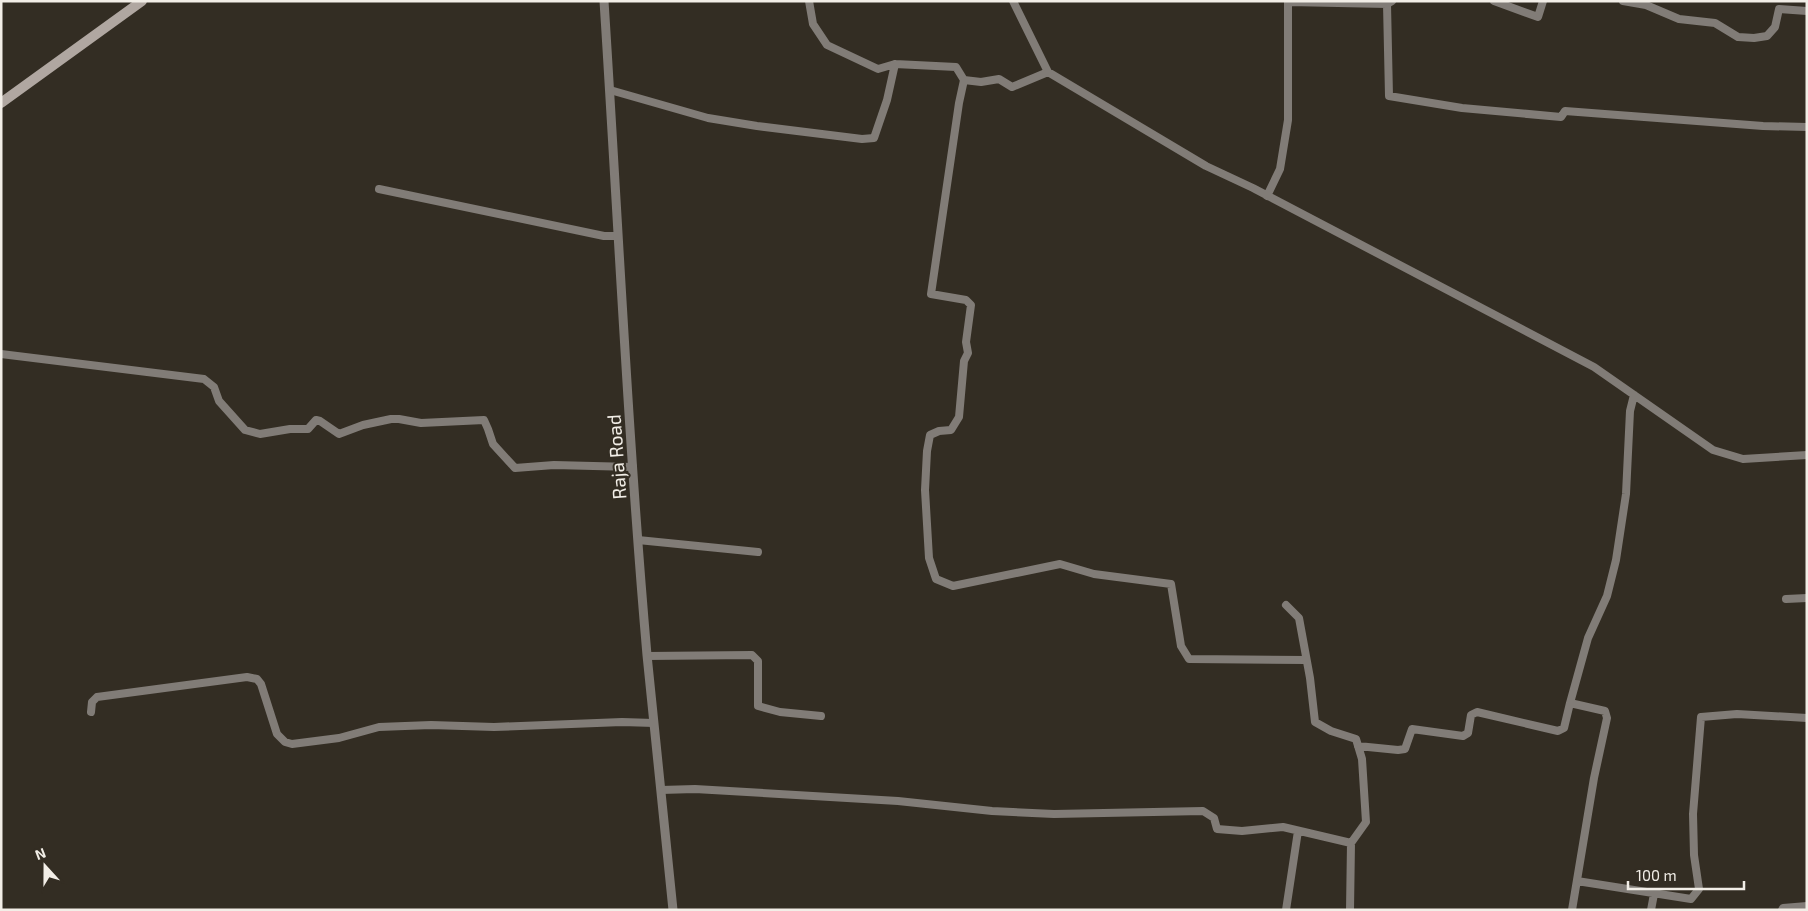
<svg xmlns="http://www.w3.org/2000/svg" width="1808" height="911" viewBox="0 0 1808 911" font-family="'Exo 2',sans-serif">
  <rect width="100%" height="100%" fill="#332d23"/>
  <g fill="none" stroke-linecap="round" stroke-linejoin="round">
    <path stroke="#817c77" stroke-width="8" d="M 809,1 L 813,24 L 827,45 L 878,69 L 895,64 L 956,67 L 964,80 L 981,82 L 999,79 L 1012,87 L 1048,72
      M 1013,1 L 1048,72 L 1206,166 L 1253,188 L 1594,367 L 1713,450 L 1743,459 L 1807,455
      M 1494,1 L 1538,17 L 1543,1
      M 1623,1 L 1646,5 L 1679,19 L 1715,23 L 1738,37 L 1754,38 L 1767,36 L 1775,27 L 1779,9 L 1807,11
      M 1289,2 L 1387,4 L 1392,1
      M 1387,4 L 1389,96 L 1462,108 L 1561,117 L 1565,111 L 1763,126 L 1807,127
      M 964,80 L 959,103 L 931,294 L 966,300 L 971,305 L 966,342 L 968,353 L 964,361 L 959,417 L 951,430 L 939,431 L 930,435 L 927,451 L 925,490 L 929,558 L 936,579 L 953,586 L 1060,564 L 1094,574 L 1171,584 L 1181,646 L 1189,659 L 1306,660
      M 610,90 L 708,118 L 757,126 L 862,139 L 874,138 L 887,100 L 895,64
      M 379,189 L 604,236 L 617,236
      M 1267,196 L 1280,169 L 1288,120 L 1288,1
      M 1,354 L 204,379 L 214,387 L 219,401 L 245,430 L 260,434 L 290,429 L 308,429 L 316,420 L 320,421 L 339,434 L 363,425 L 391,419 L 399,419 L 421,423 L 484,420 L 488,429 L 493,444 L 515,468 L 554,465 L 633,467
      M 638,540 L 758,552
      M 1786,599 L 1807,598
      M 647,656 L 752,655 L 758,661 L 758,706 L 780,712 L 821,716
      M 91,712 L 92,702 L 97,697 L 247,677 L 257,679 L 261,684 L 277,734 L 285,742 L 292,744 L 339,738 L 379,727 L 431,725 L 494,727 L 622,722 L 654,723
      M 1358,746 L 1398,750 L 1405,749 L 1412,729 L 1463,736 L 1468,733 L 1471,715 L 1477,712 L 1558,731 L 1564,728 L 1570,703
      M 661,790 L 695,789 L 898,801 L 992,811 L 1054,814 L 1203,811 L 1214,818 L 1217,829 L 1242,831 L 1283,827 L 1351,843 L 1366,822 L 1362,759 L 1356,739 L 1331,731 L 1315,722 L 1310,678 L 1299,618 L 1286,605
      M 1577,881 L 1691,899 L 1699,889 L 1694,855 L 1693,814 L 1701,717 L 1737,714 L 1807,718
      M 1286,910 L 1298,831
      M 1350,910 L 1351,843
      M 1572,910 L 1594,778 L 1607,718 L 1605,711 L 1570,703 L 1588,638 L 1607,596 L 1616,560 L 1626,494 L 1630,411 L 1634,395
      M 1651,910 L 1654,894
      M 1782,910 L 1783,908 L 1807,906"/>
    <path stroke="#817c77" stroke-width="9" d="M 604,1 C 618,219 628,437 647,655 C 655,740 664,825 673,910"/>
    <path stroke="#b0a7a1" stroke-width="10" d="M 1,103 L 142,1"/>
  </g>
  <g text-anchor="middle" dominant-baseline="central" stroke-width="4" stroke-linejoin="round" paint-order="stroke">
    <g font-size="19" fill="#f2eee7" stroke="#332d23">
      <text transform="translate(616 457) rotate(-94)">Raja Road</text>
    </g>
  </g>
  <rect width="1808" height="911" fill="none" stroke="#f2eee7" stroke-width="5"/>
  <g transform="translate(45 866) rotate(339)" stroke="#332d23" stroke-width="4" paint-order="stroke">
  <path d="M0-4L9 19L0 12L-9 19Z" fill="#f2eee7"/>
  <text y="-8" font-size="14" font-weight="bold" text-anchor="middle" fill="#f2eee7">N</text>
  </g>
  <path d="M1628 881v8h116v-8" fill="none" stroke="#f2eee7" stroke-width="2.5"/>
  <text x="1636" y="881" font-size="15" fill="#f2eee7" stroke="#332d23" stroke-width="4" paint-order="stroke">100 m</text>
</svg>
